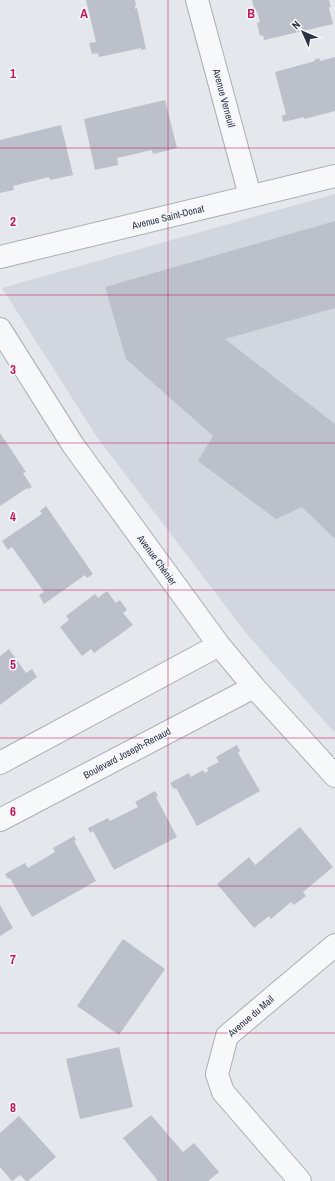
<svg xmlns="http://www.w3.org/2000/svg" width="335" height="1181" viewBox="0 0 335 1181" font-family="'Archivo Narrow',sans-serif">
  <rect width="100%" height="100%" fill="#e4e7ec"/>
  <path fill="#d2d6de" d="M 335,194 L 335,733 L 246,633 L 97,437 L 2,288 Z"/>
  <path fill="#bbc0ca" d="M 86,0 L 135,0 L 136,6 L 135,6 L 135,9 L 137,8 L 146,49 L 141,50 L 141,48 L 99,57 L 98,53 L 92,54 L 89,43 L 96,42 Z
    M 252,0 L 329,0 L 331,7 L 329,7 L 333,24 L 264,40 L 263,35 L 260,36 L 257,23 L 260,22 L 257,11 L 255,12 Z
    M 335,57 L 335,111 L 304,119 L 304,117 L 283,122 L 282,116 L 286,114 L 275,72 L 315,61 L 314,60 L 319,58 L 320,61 Z
    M 165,100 L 177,148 L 153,154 L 152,150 L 117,158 L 118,165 L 95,170 L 84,119 Z
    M 61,125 L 73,175 L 50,180 L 49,177 L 13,186 L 14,190 L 0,193 L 0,140 Z
    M 335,221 L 335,308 L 225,339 L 335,424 L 335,539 L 302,507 L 276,519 L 198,461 L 213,436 L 126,359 L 105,287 Z
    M 0,433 L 26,472 L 23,473 L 32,487 L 28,489 L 27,488 L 0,506 Z
    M 46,506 L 93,574 L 87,578 L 85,575 L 44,604 L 39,595 L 44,592 L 12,547 L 8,550 L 2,541 L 42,514 L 40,511 Z
    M 107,591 L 116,603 L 120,600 L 127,610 L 123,613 L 133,625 L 94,653 L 91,649 L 82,656 L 60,627 L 69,620 L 66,616 L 95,594 L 98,598 Z
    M 9,649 L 26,673 L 32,669 L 37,677 L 0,705 L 0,656 Z
    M 237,745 L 240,751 L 238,753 L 260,791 L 197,826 L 176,788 L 174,789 L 170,783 L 189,773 L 191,777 L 203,770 L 205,773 L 208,771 L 207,768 L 219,762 L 216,757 Z
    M 155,791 L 158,796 L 156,797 L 177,837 L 114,870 L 93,831 L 90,833 L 88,828 L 108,818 L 110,821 L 138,807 L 135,802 Z
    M 300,827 L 333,867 L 303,892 L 306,896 L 294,905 L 291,902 L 271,919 L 269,916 L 254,928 L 217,884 L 249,857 L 255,865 Z
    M 74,836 L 76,840 L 74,841 L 96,881 L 32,917 L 10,878 L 8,879 L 5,874 L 25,863 L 28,868 L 55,852 L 53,848 Z
    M 0,905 L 13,928 L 0,936 Z
    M 123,939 L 165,969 L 119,1035 L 77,1006 Z
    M 119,1047 L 133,1107 L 80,1119 L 66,1059 Z
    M 151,1115 L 183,1152 L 194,1143 L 219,1172 L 208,1181 L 158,1181 L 123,1138 Z
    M 19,1116 L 56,1157 L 28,1181 L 26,1181 L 20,1175 L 12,1181 L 0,1167 L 0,1133 Z"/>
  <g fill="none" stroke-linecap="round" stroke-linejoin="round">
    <g stroke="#a9aeb7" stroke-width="24">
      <path id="minor" d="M 197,0 L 250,196
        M 0,257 L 335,176
        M 0,329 L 73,445 L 219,645 L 254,687 L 335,776
        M 0,763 L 219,645
        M 0,820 L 254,687
        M 300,1181 L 223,1092 L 217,1074 L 227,1036 L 335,945"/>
    </g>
    <use href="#minor" stroke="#f7f8fa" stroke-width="22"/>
  </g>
  <path fill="none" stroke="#c2185b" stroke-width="1" stroke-opacity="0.55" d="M 168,0 L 168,1181M 0,148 L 335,148M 0,295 L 335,295M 0,443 L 335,443M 0,590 L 335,590M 0,738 L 335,738M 0,886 L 335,886M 0,1033 L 335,1033"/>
  <g text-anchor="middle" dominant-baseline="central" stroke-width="3.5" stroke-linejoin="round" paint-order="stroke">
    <g font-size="10" fill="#2b3445" stroke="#f4f6f9">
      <text transform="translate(224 98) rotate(75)">Avenue Verneuil</text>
      <text transform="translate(168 217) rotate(-14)">Avenue Saint-Donat</text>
      <text transform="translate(157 560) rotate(54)">Avenue Chénier</text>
      <text transform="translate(127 753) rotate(-28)">Boulevard Joseph-Renaud</text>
      <text transform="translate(251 1016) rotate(-41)">Avenue du Mail</text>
    </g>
  </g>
  <g font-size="13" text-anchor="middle" font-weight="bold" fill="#c2185b" stroke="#f4f6f9" stroke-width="3.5" stroke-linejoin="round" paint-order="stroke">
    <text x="84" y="18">A</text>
    <text x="251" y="18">B</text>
    <text x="13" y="78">1</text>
    <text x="13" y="226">2</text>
    <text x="13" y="374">3</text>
    <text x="13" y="521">4</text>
    <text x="13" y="669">5</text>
    <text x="13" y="816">6</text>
    <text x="13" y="964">7</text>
    <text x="13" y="1112">8</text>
  </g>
  <g transform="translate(303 32) rotate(315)" stroke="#f4f6f9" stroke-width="3" paint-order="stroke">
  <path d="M0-3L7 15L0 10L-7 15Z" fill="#2b3445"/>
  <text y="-6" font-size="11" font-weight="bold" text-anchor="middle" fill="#2b3445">N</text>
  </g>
</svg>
